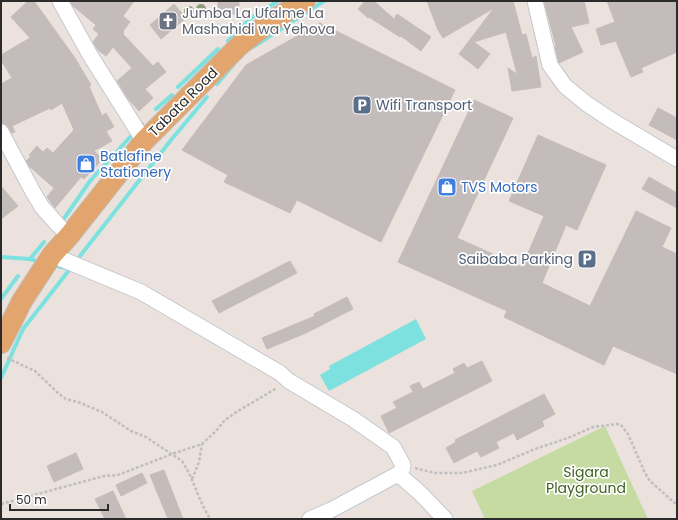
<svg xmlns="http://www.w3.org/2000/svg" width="678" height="520" viewBox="0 0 678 520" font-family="Poppins,sans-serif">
  <rect width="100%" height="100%" fill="#ebe2de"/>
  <path fill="#c5dba1" d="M 605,426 L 648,519 L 485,519 L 472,491 Z"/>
  <path fill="#7de1df" d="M 416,319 L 426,339 L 329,391 L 320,375 L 330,369 L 329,366 Z"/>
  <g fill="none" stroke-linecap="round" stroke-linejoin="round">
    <path stroke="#7de1df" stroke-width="4" d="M 228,41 L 251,18 L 278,1
      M 253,47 L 324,1
      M 217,84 L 234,64
      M 178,87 L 218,49
      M 156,109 L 172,95
      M 63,220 L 90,181 L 142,124
      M 80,256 L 171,140 L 207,97
      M 1,257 L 30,259 L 40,262
      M 30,259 L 44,242
      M 1,299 L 18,276
      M 1,378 L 23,329 L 70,269 L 53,265"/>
  </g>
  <path fill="#c3bcbb" stroke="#c6bdb8" d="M 28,1 L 34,1 L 75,58 L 91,85 L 89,86 L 102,116 L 106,113 L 114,127 L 106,131 L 112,141 L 94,151 L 103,159 L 84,179 L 81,177 L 55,208 L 47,197 L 54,188 L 29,166 L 26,161 L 31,156 L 29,155 L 37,146 L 43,152 L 47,148 L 53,153 L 74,130 L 62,103 L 51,110 L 50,108 L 12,126 L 15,132 L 12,133 L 6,125 L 1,123 L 1,84 L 12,78 L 1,60 L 1,55 L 30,38 L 11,17 Z
    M 70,1 L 134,1 L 123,16 L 130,22 L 123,31 L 124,32 L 123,34 L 153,66 L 158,62 L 166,72 L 145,89 L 153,98 L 139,111 L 129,100 L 117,81 L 132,68 L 113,47 L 106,56 L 98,50 L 93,42 L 99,34 L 93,29 L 96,25 L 73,6 Z
    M 218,1 L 239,1 L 239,14 L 218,15 Z
    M 365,1 L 374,1 L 394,19 L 397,14 L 431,37 L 421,51 L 401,36 L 400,37 L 369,17 L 368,18 L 358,9 Z
    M 427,1 L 513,1 L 522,35 L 526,34 L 532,58 L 536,56 L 541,87 L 512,91 L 508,68 L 517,74 L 506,32 L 474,42 L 490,54 L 478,69 L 459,54 L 494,8 L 443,38 L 438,30 Z
    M 544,1 L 584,1 L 589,23 L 571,27 L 583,52 L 559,63 L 555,47 L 556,46 Z
    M 607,1 L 677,1 L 677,52 L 641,68 L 643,72 L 631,77 L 616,41 L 601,45 L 596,29 L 615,22 Z
    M 174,4 L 186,18 L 161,39 L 150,25 Z
    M 320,23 L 455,90 L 381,242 L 297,200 L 290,213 L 224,182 L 228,175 L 182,150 L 246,65 Z
    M 474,100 L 513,118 L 457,238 L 522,267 L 544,216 L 509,201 L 538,135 L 606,165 L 577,230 L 566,225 L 542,283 L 590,306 L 636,211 L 671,228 L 662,247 L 677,254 L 677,374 L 613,346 L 604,365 L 504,317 L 507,311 L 398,262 Z
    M 658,108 L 677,118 L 677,140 L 649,125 Z
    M 649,177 L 677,193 L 677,208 L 642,189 Z
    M 1,186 L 18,206 L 1,219 Z
    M 290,261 L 297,273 L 219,313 L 212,301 Z
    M 347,297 L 353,309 L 306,333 L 267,349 L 262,338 L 315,316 L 314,314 Z
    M 482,361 L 492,381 L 389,433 L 381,416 L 397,408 L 393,402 L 413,392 L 410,386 L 419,382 L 423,389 L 455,373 L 453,369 L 464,363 L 467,368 Z
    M 544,394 L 555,414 L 542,421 L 544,426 L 517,440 L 514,433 L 496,442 L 499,448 L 481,457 L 477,451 L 454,463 L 446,448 L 456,442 L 455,440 Z
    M 76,453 L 83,469 L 54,482 L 47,466 Z
    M 164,470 L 183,519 L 168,519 L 150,475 Z
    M 142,473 L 147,483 L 121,496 L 116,485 Z
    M 113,491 L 126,519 L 105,519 L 95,499 Z"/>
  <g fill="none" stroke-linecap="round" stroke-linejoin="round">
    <g stroke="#c3c8cf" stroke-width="17">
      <path id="minor" d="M 60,1 L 90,55 L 144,141
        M 535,1 L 550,65 L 565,86 L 587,104 L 611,120 L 677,159
        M 1,132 L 33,192 L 42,207 L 58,225 L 69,236
        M 52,255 L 141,292 L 280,373 L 289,381 L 353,419 L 393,447 L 403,465 L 402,470 L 398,474 L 331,510 L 310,519
        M 398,474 L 420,493 L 445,519"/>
    </g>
    <g stroke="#bfbfbf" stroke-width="22">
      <path id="major" d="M 1,343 L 22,301 L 52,255 L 69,236 L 144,141 L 240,45 L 271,21 L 305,1"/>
    </g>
    <path stroke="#bfbfbf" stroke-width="2.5" stroke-dasharray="3 2" stroke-linecap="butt" d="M 7,358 L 35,371 L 59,394 L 66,399 L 78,402 L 102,412 L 131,431 L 146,437 L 182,461 L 189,473 L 202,504 L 210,519
      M 415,468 L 435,473 L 462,473 L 497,465 L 535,449 L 568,438 L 593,427 L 617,424 L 621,425 L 628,434 L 645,473 L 650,481 L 677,505
      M 192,479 L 199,462 L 202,444
      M 1,504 L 104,476 L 118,475 L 172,454 L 202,444 L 216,431 L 225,420 L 238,411 L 277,388"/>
    <use href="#minor" stroke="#fff" stroke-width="15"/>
    <use href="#major" stroke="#e1a56d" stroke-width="20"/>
  </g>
  <g fill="#8d9a77">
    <circle cx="201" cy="9" r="5"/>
    <circle cx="189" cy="11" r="5"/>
  </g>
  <defs>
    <g id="church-square" transform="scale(1)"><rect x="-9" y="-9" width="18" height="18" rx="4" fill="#6b7280" stroke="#fff"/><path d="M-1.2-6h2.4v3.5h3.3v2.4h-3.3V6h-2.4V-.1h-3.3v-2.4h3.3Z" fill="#fff"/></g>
    <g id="parking-square" transform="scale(1)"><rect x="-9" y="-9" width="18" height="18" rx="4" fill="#5c6f8a" stroke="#fff"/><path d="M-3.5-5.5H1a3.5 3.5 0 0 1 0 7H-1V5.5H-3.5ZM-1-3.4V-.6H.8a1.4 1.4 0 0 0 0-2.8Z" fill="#fff"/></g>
    <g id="shop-square" transform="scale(1)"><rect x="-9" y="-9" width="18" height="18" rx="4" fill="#3f7fe0" stroke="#fff"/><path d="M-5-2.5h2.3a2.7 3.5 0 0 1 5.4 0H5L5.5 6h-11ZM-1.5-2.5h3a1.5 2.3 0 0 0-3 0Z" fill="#fff"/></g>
  </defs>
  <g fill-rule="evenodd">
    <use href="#church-square" x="168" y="21"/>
    <use href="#parking-square" x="362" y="105"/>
    <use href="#shop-square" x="86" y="164"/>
    <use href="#shop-square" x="447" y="187"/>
    <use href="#parking-square" x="587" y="259"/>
  </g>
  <g text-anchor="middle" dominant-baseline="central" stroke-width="3.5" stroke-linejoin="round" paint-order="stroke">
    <g font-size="14" fill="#5b616d" stroke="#fff" text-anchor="start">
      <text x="182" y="13">Jumba La Ufalme La<tspan x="182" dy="16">Mashahidi wa Yehova</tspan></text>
    </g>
    <g font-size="14" fill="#2b2b2b" stroke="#fff">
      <text transform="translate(183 102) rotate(-45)">Tabata Road</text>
    </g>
    <g font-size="14" fill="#4e5e75" stroke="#fff" text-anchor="start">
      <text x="376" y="105">Wifi Transport</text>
      <text x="573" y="259" text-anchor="end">Saibaba Parking</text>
    </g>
    <g font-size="14" fill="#366cbe" stroke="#fff" text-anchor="start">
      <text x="100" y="156">Batlafine<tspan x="100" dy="16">Stationery</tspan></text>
      <text x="461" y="187">TVS Motors</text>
    </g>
    <g font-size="14" fill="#406022" stroke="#fff">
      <text x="586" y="472">Sigara<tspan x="586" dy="16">Playground</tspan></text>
    </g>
  </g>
  <rect width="678" height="520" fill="none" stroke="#2b2b2b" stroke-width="4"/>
  <path d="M10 504v6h98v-6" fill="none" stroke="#2b2b2b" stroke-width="2"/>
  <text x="16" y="504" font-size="12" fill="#2b2b2b" stroke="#ffffff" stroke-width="3" paint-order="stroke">50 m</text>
</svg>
